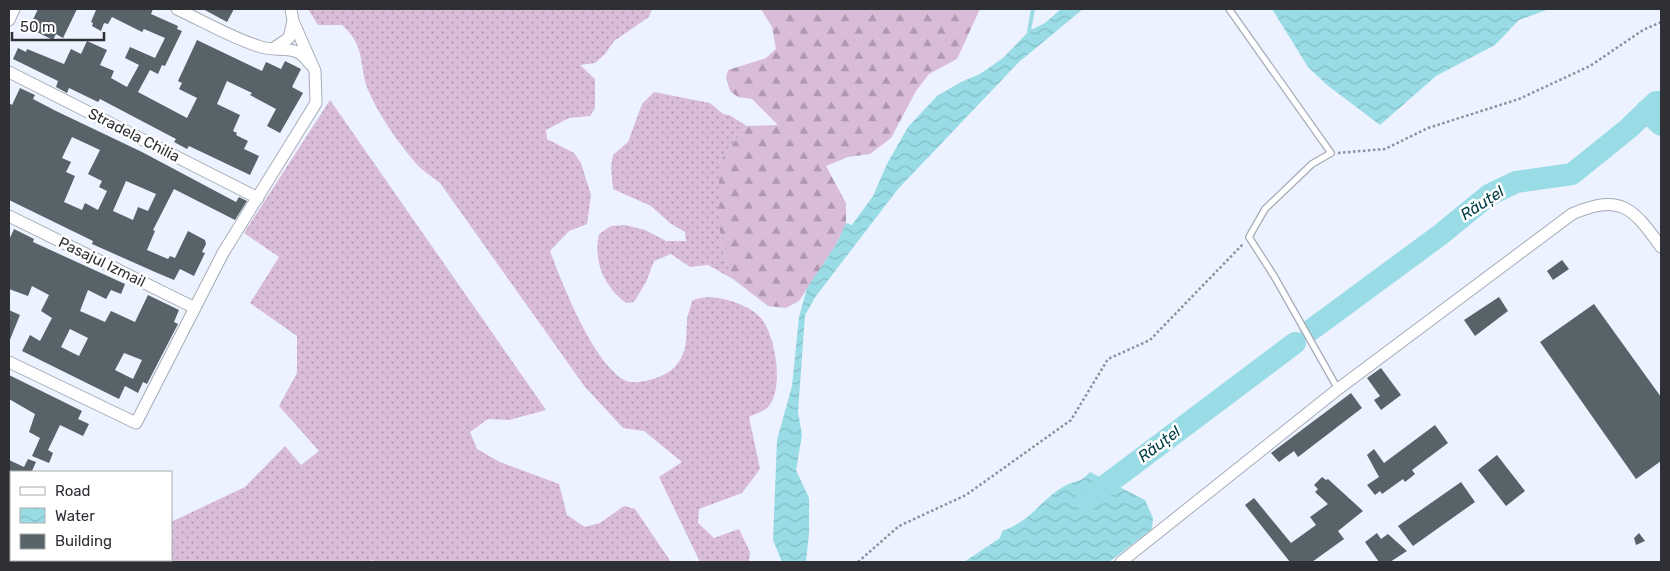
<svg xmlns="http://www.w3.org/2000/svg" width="1670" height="571" viewBox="0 0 1670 571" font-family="Rubik,sans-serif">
  <defs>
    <pattern id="grass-dots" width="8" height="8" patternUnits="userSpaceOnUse" patternTransform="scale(1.25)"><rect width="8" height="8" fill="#d9bcd7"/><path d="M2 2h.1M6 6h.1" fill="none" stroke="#b099af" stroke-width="1.8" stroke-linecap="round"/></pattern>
    <pattern id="forest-firs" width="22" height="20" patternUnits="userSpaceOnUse" patternTransform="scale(1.25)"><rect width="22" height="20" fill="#d9bcd7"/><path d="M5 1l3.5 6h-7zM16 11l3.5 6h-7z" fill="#b099af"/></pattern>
    <pattern id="water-waves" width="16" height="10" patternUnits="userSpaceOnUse" patternTransform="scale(1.25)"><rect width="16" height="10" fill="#99dce6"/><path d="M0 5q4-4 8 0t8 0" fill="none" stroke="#84bdc6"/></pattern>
  </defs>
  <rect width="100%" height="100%" fill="#ecf2ff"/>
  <path fill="url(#grass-dots)" d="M 308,9 L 652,9 L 649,17 L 614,41 L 605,54 L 595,63 L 580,65 L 595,79 L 595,108 L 590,116 L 569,118 L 546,130 L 547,139 L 574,153 L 581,163 L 591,195 L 587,224 L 569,231 L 550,251 C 563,285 593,364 626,381 C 633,384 646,381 653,379 C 663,376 674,371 680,360 C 688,347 686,334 687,319 C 688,313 691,307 692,301 C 709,291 747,303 760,317 C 776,335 785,391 767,408 C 763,412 754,414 749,417 L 760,469 L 742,493 L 699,509 L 698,523 L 714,538 L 739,529 L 750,552 L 749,562 L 700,562 L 659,477 L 682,462 L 644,431 L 623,428 L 585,387 L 440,183 C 431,176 420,169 413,160 C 397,141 379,115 369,92 C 357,64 368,49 342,25 L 318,25 Z
    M 654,92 L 710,103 L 723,114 L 729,115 L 747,126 L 719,162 L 719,217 L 722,248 L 733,279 L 708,265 L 690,267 L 671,254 L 654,261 L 646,282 L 634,302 L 626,303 C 604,287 593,261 599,234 L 611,226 L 625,225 L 645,230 L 666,241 L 686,241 L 685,232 L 671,224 L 651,206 L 613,189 L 611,167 L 613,155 L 628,142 L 642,104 Z
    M 330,100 L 546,410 L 509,420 L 488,419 L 470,432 L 477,449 L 500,462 L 559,484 L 567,515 L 585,527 L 600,523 L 624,506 L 635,509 L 671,562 L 374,562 L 372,560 L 369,562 L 40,562 L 42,560 L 171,560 L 171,522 L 245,487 L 285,446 L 301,465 L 319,451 L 279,406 L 297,373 L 297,336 L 250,303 L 279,257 L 244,233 Z"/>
  <path fill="url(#forest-firs)" d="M 761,9 L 980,9 L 957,59 L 929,74 L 916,91 L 891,138 L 870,154 L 848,157 L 826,166 L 846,203 L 846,223 L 837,243 L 799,301 L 786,308 L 768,306 L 733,279 L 722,248 L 719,222 L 719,162 L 747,126 L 778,125 L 752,99 L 738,97 L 730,91 L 726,78 L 728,70 L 766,58 L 776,49 L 772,27 Z"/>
  <path fill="url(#water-waves)" d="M 1061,9 L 1083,9 L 1019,62 L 898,189 L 816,296 L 805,315 L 798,412 L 802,435 L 796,470 L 809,498 L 809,533 L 806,562 L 782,562 L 773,540 L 777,440 L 792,386 L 799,317 L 807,288 L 837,243 L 846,223 L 852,225 L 873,196 L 887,164 L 908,127 L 937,96 L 961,82 L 980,74 L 1003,58 L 1029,31 L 1045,23 Z
    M 1272,9 L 1549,9 L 1519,20 L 1495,45 L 1436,76 L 1380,125 L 1327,85 L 1308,67 Z
    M 1090,472 L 1145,500 L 1153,518 L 1152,529 L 1109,562 L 964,562 L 1000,538 L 1002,531 C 1033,520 1038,502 1063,487 C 1074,480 1080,484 1090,472 Z"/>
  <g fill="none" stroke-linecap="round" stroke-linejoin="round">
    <path stroke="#99dce6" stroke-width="4" d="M 1029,31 L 1033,9"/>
    <path stroke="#99dce6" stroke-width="22" d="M 1646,111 L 1661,125
      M 1311,330 L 1440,235 L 1489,195 L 1516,182 L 1572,174 L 1629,128 L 1656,102 L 1661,102
      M 1086,500 L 1295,343"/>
  </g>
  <path fill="#576269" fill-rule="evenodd" d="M 38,9 L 77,9 L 63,38 L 56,34 L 53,40 L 29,28 Z
    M 94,9 L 153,9 L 151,14 L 178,26 L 177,29 L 182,31 L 165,66 L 162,65 L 158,74 L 150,70 L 138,92 L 187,118 L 197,98 L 179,89 L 182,83 L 178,81 L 197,40 L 262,71 L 266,62 L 281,69 L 285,61 L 301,69 L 292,87 L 303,93 L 280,133 L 267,126 L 276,109 L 250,95 L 252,93 L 227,81 L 217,104 L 240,115 L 233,131 L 237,133 L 236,135 L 248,141 L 244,149 L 259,156 L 250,175 L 189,146 L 187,149 L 174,142 L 176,139 L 100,99 L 98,102 L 69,88 L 67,93 L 56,87 L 58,81 L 13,59 L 18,48 L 26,52 L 27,49 L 64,64 L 71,49 L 81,54 L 87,41 L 107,50 L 100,65 L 114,71 L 111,78 L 127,87 L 139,65 L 125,58 L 130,47 L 155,58 L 165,38 L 144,29 L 142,32 L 112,17 L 108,24 L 104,23 L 101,31 L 92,26 L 93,23 L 91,22 L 96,10 Z
    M 203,9 L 234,9 L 227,22 Z
    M 20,88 L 35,95 L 33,99 L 56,111 L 142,152 L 236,202 L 239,197 L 247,201 L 235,220 L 174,189 L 153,230 L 155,231 L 147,250 L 168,259 L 170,256 L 175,258 L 188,231 L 205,240 L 206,244 L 202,252 L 205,253 L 194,276 L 180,269 L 174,280 L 155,272 L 92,244 L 93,241 L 9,200 L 9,103 L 12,105 ZM 72,137 L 100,150 L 88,174 L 102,181 L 99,187 L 107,191 L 98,210 L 85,203 L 82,210 L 64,202 L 75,176 L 66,172 L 71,162 L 62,158 ZM 126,181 L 156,194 L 148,211 L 138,207 L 133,220 L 113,211 Z
    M 14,229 L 34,239 L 33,242 L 125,284 L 121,294 L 111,290 L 106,299 L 88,290 L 80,311 L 105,322 L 111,311 L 135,322 L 148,295 L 179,310 L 174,322 L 178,324 L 147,384 L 143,382 L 138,393 L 125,386 L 119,399 L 22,351 L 30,335 L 40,341 L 52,318 L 41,311 L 49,295 L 32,286 L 28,296 L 9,289 L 9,240 ZM 70,329 L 88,338 L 79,356 L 61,347 ZM 124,353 L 142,360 L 133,379 L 115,370 Z
    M 1562,260 L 1569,269 L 1553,280 L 1547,271 Z
    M 1499,297 L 1508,311 L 1475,336 L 1464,320 Z
    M 1594,304 L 1661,397 L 1661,461 L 1636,479 L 1540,342 Z
    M 9,310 L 20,315 L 9,342 Z
    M 1381,368 L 1401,395 L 1381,410 L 1374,400 L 1380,396 L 1367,378 Z
    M 9,375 L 82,411 L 78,419 L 89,424 L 83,436 L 60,425 L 48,450 L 53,453 L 49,463 L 32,456 L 40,438 L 29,432 L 35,414 L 9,399 Z
    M 1351,393 L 1362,408 L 1298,457 L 1294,451 L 1279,462 L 1271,453 Z
    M 1435,425 L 1448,443 L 1412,470 L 1415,474 L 1405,482 L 1403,479 L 1382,494 L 1380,491 L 1375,495 L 1367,485 L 1379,477 L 1367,455 L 1374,449 L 1384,463 Z
    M 1497,455 L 1525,491 L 1506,506 L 1478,470 Z
    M 28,459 L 36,462 L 32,471 L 34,472 L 9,472 L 9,460 L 24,467 Z
    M 1322,477 L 1326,480 L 1328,479 L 1363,511 L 1338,531 L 1344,539 L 1312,562 L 1290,562 L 1245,505 L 1254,498 L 1291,543 L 1316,525 L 1310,517 L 1328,504 L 1315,492 L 1318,489 L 1314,485 Z
    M 1461,482 L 1475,502 L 1413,546 L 1398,526 Z
    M 1377,533 L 1381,539 L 1388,534 L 1407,551 L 1390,562 L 1379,562 L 1365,542 Z
    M 1639,533 L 1645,541 L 1636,545 L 1634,538 Z"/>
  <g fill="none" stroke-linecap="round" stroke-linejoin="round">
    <g stroke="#a6abb7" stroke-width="8">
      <path id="service" d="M 1229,9 L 1331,153 L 1312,164 L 1265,209 L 1249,237 L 1274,276 L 1338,389"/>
    </g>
    <g stroke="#a6abb7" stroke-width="13">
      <path id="minor" d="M 177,9 C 203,21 230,37 258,46 C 280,54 294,41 310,64
        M 9,20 L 14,9
        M 274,48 L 289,38 L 293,21
        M 9,72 L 258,198
        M 9,216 L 195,308
        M 9,362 L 136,423 L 223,253 L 316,103 L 315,71 L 293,21 L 291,9
        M 9,500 L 11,501
        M 1121,562 L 1338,389 L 1572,214 C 1621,193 1633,208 1661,247"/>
    </g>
    <path stroke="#8c9099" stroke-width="2.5" stroke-dasharray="2.5 2.5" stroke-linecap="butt" d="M 1338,153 L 1385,149 L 1428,128 L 1519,99 L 1590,66 L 1643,30 L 1661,22
      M 858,562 L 899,526 L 966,495 L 1071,420 L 1108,359 L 1150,340 L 1243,244"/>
    <use href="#service" stroke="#fff" stroke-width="5.5"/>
    <use href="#minor" stroke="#fff" stroke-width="11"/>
  </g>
  <g text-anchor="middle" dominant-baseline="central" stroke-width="5" stroke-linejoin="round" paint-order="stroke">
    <g font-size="15" fill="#2e3035" stroke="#fff">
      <text transform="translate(134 135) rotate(27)">Stradela Chilia</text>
      <text transform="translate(102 262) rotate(26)">Pasajul Izmail</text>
    </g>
    <g font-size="16" font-style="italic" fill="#003f46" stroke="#fff">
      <text transform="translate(1482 203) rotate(-33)">Răuțel</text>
      <text transform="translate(1159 444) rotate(-37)">Răuțel</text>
    </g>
  </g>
  <rect width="1670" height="571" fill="none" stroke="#2e3035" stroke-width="20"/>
  <rect x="10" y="471" width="162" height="90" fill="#ffffff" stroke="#abacae"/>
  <rect x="20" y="487" width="25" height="8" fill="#ffffff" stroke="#abacae"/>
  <text x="55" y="496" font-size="15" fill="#2e3035">Road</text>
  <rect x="20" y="508" width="25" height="15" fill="url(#water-waves)" stroke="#abacae"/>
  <text x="55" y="521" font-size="15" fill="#2e3035">Water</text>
  <rect x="20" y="534" width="25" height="15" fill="#576269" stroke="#abacae"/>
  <text x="55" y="546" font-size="15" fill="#2e3035">Building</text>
  <path d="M12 32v8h92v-8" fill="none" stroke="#2e3035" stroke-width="2.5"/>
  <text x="20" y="32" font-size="15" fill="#2e3035" stroke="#ffffff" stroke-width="4" paint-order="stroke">50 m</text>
</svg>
